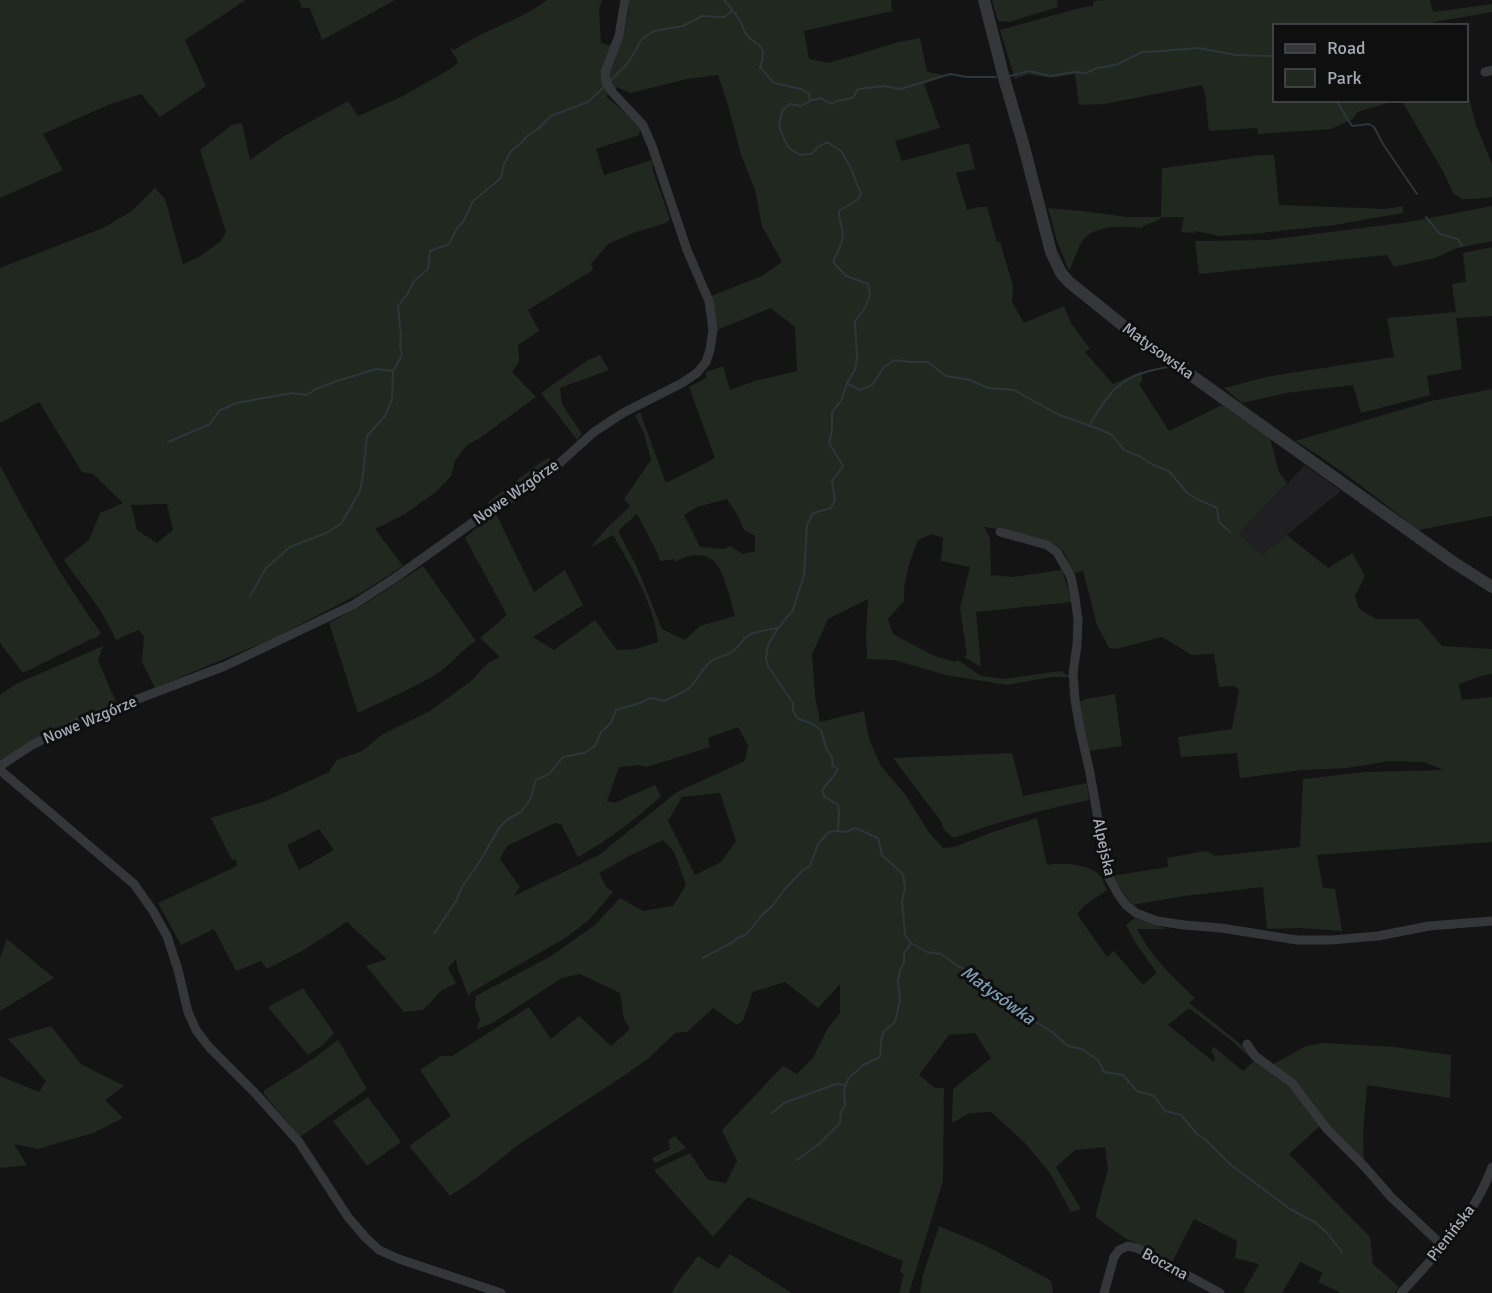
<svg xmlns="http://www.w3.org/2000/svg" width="1492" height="1293" viewBox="0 0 1492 1293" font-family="Signika,sans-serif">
  <rect width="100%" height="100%" fill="#141415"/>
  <path fill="#202022" d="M 1305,465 L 1341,491 L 1262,555 L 1239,534 Z"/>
  <path fill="#202820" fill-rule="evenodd" d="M 0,0 L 246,0 L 185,40 L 206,86 L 160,117 L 141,94 L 108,105 L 43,134 L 63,170 L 0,198 Z
    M 299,0 L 395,0 L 322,40 L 310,8 L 302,8 Z
    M 547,0 L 602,0 L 599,9 L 601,43 L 608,45 L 623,38 L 629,9 L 629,0 L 891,0 L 892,11 L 804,31 L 809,59 L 829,63 L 899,42 L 920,38 L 927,72 L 944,75 L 924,84 L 940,128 L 895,141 L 902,161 L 969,143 L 975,169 L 956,173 L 967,210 L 979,207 L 987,207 L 997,242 L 1000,242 L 1013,286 L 1012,302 L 1024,323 L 1064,306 L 1071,323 L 1090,349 L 1085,352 L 1113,384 L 1142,371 L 1142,381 L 1139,384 L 1169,431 L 1222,405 L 1270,438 L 1279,472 L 1287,483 L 1239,534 L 1262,555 L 1287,535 L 1328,568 L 1352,553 L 1365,576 L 1355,596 L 1359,609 L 1376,619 L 1419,619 L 1442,646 L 1492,649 L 1492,674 L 1484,675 L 1459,684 L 1462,700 L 1492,697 L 1492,842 L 1317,855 L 1323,888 L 1335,889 L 1342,931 L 1299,928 L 1267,929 L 1263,887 L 1184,896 L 1132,905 L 1112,876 L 1168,867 L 1167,858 L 1206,851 L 1215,856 L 1300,847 L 1303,779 L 1365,772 L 1444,770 L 1423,762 L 1389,761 L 1347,768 L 1303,770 L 1240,778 L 1237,753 L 1181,757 L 1178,737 L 1232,729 L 1239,690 L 1235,686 L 1219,687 L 1214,654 L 1192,655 L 1162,637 L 1116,649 L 1109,648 L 1097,625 L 1083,571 L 1072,573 C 1069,565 1066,552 1059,547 C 1050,540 997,528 984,527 L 990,538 L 991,575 L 1012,577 L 1062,570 L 1072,602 L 976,612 L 981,667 L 964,657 L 967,655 L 960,608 L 970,567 L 941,561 L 943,538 L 932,534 L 918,540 C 910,560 903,580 904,601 L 888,619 L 893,634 L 934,656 L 955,662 L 958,660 L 981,676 L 1004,679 L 1060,671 L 1071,677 L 1051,677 L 1007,685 L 946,675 L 894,660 L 867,659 L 866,635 L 868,599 L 828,619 L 812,655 L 815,695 L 820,722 L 864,711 L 869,739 L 881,766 L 905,794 L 928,831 L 943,848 L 955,847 L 990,833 L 1037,818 L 1047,865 C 1060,862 1092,864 1101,877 C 1103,880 1105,886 1107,890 L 1084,906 L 1077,914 L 1107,957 L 1114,951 L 1143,985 L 1157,973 L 1137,945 L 1126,925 L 1135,918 L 1167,929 L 1137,929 C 1153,959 1171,975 1195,998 L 1189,1003 L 1243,1046 L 1274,1075 L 1294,1090 L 1321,1125 L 1289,1154 L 1370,1237 L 1373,1264 L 1399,1287 L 1394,1293 L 1341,1293 L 1318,1282 L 1323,1273 L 1300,1262 L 1282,1293 L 1245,1293 L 1244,1291 L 1259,1264 L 1235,1258 L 1237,1241 L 1194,1219 L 1172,1262 L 1125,1238 L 1095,1217 L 1108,1169 L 1105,1147 L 1075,1150 L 1056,1167 L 1081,1209 L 1071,1212 L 1050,1173 L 1024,1142 L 991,1112 L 970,1113 L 952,1123 L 953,1089 L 991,1058 L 975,1033 L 949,1035 L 919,1075 L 935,1088 L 944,1088 L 943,1181 L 909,1293 L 899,1293 L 904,1274 L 900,1272 L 903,1261 L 748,1197 L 713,1237 L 654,1170 L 690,1153 L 708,1180 L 726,1183 L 737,1161 L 722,1130 L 783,1066 L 797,1074 L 813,1058 L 828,1028 L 840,1013 L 840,984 L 818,1008 L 785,982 L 753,992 L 743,1020 L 737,1025 L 713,1008 L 687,1032 L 675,1033 L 649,1058 L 622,1077 L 518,1145 L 478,1177 L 450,1196 L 409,1146 L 451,1116 L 420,1070 L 441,1056 L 452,1056 L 529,1007 L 551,1039 L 579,1016 L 611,1046 L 630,1029 L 624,1019 L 620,993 L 580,974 L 562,978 L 494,1022 L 476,1030 L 480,1019 L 475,1007 L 476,996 L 551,956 L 595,925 L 620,898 L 643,911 L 673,906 L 686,885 L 674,852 L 663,840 L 631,855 L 599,873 L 606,887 L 613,892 L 590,919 L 567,937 L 470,993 L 469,997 L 458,970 L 456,959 L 448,968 L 456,983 L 442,990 L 423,1010 L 404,1012 L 366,966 L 387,959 L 347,922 L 302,951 L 267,969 L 261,961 L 236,971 L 214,929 L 181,945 L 158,903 L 237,866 L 236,859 L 232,860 L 211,818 L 268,800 L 329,772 L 337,760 L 362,751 L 383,734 L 430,711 L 471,681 L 488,663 L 500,657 L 480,638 L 507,615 L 465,538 L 495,512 L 534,592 L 565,570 L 583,605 L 533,637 L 554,650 L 595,620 L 617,650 L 636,649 L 658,642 C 654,604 632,568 613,535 L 590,548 L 605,530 L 630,506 L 624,499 L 651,460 L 644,433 L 635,416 L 640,412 L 666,483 L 715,458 L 689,387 L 706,378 L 706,372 L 723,366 L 730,390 L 755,381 L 797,371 L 795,327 L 771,308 L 717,330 L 711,296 L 762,276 L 782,262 L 762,226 L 755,190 L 741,155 L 728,105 L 718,75 L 687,79 L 630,93 L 617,87 L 606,96 L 641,127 L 639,135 L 596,149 L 604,175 L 652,160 L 653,171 L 670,219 L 666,223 L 633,233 L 608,244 L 591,264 L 593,270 L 528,310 L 539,331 L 518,345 L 519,361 L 512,372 L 536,397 L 480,438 L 467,445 L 455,461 L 451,476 L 437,491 L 405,514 L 375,529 L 403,566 L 361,593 L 274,638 L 155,688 L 142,662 L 144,636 L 138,630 L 116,640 C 104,611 82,586 64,560 L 89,540 L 100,513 L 123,503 L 93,474 L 82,472 L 39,402 L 0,423 L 0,268 L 103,228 L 132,211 L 155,188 L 165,199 L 183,264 L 199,257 L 221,241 L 226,232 L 200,150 L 232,125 L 242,123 L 250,160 L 284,136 L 348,101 L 358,116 L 401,97 L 452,68 L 458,62 L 450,48 L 455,50 C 483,29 519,22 547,0 ZM 727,499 L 738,516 L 744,530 L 755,536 L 755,551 L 743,554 L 730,546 L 724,549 L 700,547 L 684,515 L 697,507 ZM 167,504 L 173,530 L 157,543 L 137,530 L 131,505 ZM 637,514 L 657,552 L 660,561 L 674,559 L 675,562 C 689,554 708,551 718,566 C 724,573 732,605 735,616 L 700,626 L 685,640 L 662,629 L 637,567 L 619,533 L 620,529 ZM 738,727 L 748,745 L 745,761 L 677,792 L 599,855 L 514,896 L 520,887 L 500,859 L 507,846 L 555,823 L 561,824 L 578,857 C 608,840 635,820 661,796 L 655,785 L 614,803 L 607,801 L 619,767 L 639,765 L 647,767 L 710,747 L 708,738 ZM 720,793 L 736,841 L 721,862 L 695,875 L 668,821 L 682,797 ZM 319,829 L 334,850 L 299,870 L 287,845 ZM 1189,1008 L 1233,1042 L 1254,1061 L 1243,1071 L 1214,1047 L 1211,1050 L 1215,1057 L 1214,1062 L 1168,1025 Z
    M 992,0 L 1057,0 L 1058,7 L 1009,22 L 998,21 Z
    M 1105,0 L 1430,0 L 1433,12 L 1492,4 L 1492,12 L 1434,22 L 1435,25 L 1274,26 L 1274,100 L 1394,101 L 1357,112 L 1353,119 L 1331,129 L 1258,134 L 1257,128 L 1209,131 L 1205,94 L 1202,85 L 1104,104 L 1079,105 L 1075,74 L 1052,78 L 1028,74 L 1015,79 L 1000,30 L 1084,7 L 1093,6 L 1093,1 Z
    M 1467,90 L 1476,125 L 1492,164 L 1492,197 L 1473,199 L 1462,199 L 1453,193 L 1444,173 L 1402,101 L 1466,100 Z
    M 1261,155 L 1274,155 L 1279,205 L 1386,209 L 1403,206 L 1403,213 L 1334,225 L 1251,234 L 1219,236 L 1196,231 L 1194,233 L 1181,232 L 1184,217 L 1162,217 C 1155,224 1148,222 1141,228 C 1124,226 1096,225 1084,239 C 1077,248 1074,261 1069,271 L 1057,241 L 1048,208 L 1082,211 L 1127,217 L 1161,217 L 1162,168 Z
    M 1492,206 L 1492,241 L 1457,248 L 1435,258 L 1394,267 L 1387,255 L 1199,274 L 1195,241 L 1269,240 L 1409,222 Z
    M 1492,247 L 1492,316 L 1456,318 L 1462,369 L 1427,376 L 1430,395 L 1361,413 L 1353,385 L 1286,393 L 1242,403 L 1224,388 L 1271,376 L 1394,357 L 1387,318 L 1456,312 L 1452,284 L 1466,282 L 1463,253 Z
    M 600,355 L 609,370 L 560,388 L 562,404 L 582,434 L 577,440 L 541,393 L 588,360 Z
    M 1492,389 L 1492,516 L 1418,530 C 1378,499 1338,466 1295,441 L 1431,401 Z
    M 550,457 L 549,466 L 533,480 L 491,506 L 487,503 L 537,465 Z
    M 0,465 C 30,522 63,580 101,633 L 96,638 L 91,639 L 23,673 L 0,643 Z
    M 423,566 L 476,641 C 463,649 453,662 441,671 C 415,688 385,700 358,713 L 329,623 L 366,603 Z
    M 103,646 L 98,660 L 116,702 L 39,739 L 0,760 L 0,695 L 16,684 Z
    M 1115,694 L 1122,746 L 1089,751 L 1079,702 L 1086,699 Z
    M 1012,753 L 1023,796 L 1087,783 L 1089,800 C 1043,810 998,821 954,838 L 945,831 L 940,820 L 893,758 Z
    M 7,939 L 54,978 L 0,1011 L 0,958 Z
    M 303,988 L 334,1033 L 324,1044 L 308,1055 L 268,1007 Z
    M 51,1026 L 81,1064 L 124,1086 L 105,1100 L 123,1118 L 93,1133 L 38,1149 L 14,1144 L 27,1165 L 0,1168 L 0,1076 L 39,1092 L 46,1081 L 8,1039 Z
    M 338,1040 L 367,1089 L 300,1137 L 263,1093 L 265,1090 L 313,1059 Z
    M 1324,1043 L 1395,1047 L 1451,1055 L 1450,1098 L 1367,1085 L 1363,1134 L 1364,1164 L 1270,1066 L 1306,1046 Z
    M 368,1097 L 401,1142 L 367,1166 L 333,1121 Z
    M 675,1136 L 686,1148 L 655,1163 L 652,1158 L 670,1149 L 668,1140 Z
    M 939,1226 L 984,1245 L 1050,1280 L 1053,1289 L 1052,1293 L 920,1293 L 923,1275 Z
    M 730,1254 L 792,1293 L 672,1293 L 676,1285 L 698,1256 L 718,1269 Z"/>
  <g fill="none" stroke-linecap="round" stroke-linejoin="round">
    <path stroke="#2c363b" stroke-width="2" d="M 724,0 C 730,7 737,15 741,23 C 743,26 743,29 745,32 C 752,46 770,41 760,67 L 774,83 L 801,89 L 809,94 L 810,101 L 801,106 L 790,104 L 782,111 L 779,126 L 784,139 L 789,148 L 800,155 L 811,154 L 818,147 L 827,142 L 841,151 L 850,166 L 861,194 L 857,200 L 839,211 C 839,221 840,221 842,230 C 845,240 837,253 833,262 L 846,276 L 868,284 L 870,295 L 865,308 L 855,321 L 857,358 L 855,370 L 847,383 L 841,401 L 832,412 L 832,431 L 829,443 L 843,466 L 832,481 L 835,500 L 831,508 L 813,513 L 807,525 L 804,575 L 793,610 L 778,628 L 768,645 L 766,658 L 768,666 L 793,703 L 793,711 L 798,719 L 811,723 L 821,730 L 826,748 L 832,758 L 833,766 L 838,769 L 833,777 L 822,790 L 825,797 L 838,805 L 839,814 L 838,831 L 847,832 L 855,828 L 878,838 L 882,855 L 903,874 L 905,888 L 902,901 L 905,935 L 911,943 L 927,952 L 941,954 L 959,967 L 967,970 L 988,987 L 1002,994 L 1010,1004 L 1018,1006 L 1034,1021 L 1051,1031 L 1068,1046 L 1082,1049 L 1098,1060 L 1104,1072 L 1123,1075 L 1137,1091 L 1154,1096 L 1165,1111 L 1181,1115 L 1198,1135 L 1205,1139 L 1231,1165 L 1290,1209 L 1316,1223 L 1327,1233 L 1342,1252
      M 1010,76 L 1029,71 L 1050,76 L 1074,72 L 1086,73 L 1097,68 L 1116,65 L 1142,52 L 1161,51 L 1198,48 L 1236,55 L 1274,56
      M 610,81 L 628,63 L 642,39 L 654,31 L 683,26 L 702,16 L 724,17 L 732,11
      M 1336,100 L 1352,126 L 1369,124 L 1374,127 L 1383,144 L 1417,194
      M 810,101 L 820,98 L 832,104 L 837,101 L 853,98 L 858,89 L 883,86 L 901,89 L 950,74 L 967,77 L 996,77
      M 1426,217 L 1440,234 L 1458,239 L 1462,246
      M 1186,364 L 1188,363
      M 848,384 L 860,390 L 872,385 L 884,367 L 895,360 L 910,362 L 928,362 L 946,376 L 970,380 L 988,388 L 1014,390 L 1057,414 L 1099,429 L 1112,435 L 1124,450 L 1139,456 L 1153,465 L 1169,471 L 1187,493 L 1199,500 L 1217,508 L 1219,522 L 1230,532
      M 1090,424 C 1112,387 1124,374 1168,367
      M 168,442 L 210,424 L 219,411 L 236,403 L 292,393 L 307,395 L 316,389 L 334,382 L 376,369 L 393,371
      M 250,596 L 266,568 L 290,547 L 326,533 L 341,524 L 360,491 L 363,475 L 367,436 L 385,416 L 392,400 L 393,371 L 402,355 L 400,345 L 401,337 L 398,306 L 408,293 L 414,281 L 428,269 L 430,251 L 449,244 L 457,228 L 463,222 L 473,201 L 501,178 L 504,164 L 511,151 L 521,143 L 527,136 L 538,129 L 551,116 L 588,102 L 604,87
      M 434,934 L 456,901 L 462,887 L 480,861 L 499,828 L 508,819 L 521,812 L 530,800 L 536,780 L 549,774 L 563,757 L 584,753 L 595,746 L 601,732 L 611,723 L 616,710 L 640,703 L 650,698 L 665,701 C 671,697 685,692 689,688 C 696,682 700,673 706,666 C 715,656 720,658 730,653 C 738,649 740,643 746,637 C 754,630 767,631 777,628
      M 703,958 L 733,942 L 737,938 L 746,935 L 761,916 L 772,906 L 784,890 L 802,871 L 810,866 L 818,844 L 829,832 L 838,831
      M 772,1113 L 784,1103 L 836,1084 L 846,1085
      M 797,1160 L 819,1144 L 840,1123 L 841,1112 L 845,1105 L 844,1091 L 848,1079 L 863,1065 L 880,1057 L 881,1040 L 884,1031 L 895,1022 L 900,1001 L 898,981 L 900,970 L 904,963 L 904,953 L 911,943"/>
    <path stroke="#35363a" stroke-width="9" d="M 1485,72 L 1492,70
      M 1000,532 L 1047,545 L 1057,552 L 1071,577 L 1075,597 L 1078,620 L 1077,645 L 1073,673 L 1075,700 L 1080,729 L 1090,773 L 1108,876 L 1118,894 L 1126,905 L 1136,913 L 1157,921 L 1184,925 L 1221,928 L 1297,940 L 1331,940 L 1378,936 L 1429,926 L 1492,921
      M 0,766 L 32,745 L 85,719 L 225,666 L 353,605 L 395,578 L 486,513 L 532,485 L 553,469 L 594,432 L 623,413 L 682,383 L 697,373 L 706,362 L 710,350 L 713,330 L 709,301 L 687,250 L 652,146 L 643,125 L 613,93 L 606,82 L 605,72 L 619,36 L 625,0
      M 0,770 L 134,884 L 153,911 L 167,936 L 178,970 L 188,1012 L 196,1030 L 209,1047 L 255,1093 L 299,1142 L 348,1217 L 365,1237 L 379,1250 L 399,1259 L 501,1293
      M 1247,1044 L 1255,1056 L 1292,1083 L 1327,1129 L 1364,1166 L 1391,1197 L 1444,1247
      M 1104,1293 L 1114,1257 L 1119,1250 L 1128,1246 L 1139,1249 L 1220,1293
      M 1401,1293 C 1436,1254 1474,1218 1492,1167"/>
    <path stroke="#35363a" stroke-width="12" d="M 984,0 L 1004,78 L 1023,143 L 1051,252 L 1061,273 L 1069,282 L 1136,336 L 1453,562 L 1492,587"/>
  </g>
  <g text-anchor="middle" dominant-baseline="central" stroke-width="6" stroke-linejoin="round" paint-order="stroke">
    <g font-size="16" fill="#a5acb6" stroke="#0f0f10">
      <text transform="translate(1158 351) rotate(36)">Matysowska</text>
      <text transform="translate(516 492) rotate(-35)">Nowe Wzgórze</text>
      <text transform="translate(90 720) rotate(-23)">Nowe Wzgórze</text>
      <text transform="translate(1104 847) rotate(78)">Alpejska</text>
      <text transform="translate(1451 1233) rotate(-52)">Pienińska</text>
      <text transform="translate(1165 1264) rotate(28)">Boczna</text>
    </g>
    <g font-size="18" font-style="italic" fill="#7c9db1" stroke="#0f0f10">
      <text transform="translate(998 995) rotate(36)">Matysówka</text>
    </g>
  </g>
  <rect x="1273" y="24" width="195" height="78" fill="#0f0f10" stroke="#4b4e52" stroke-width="1.5"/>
  <rect x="1285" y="44" width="30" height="9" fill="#35363a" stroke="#4b4e52" stroke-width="1.5"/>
  <text x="1327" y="54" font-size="18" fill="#a5acb6">Road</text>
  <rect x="1285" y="69" width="30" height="18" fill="#202820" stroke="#4b4e52" stroke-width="1.5"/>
  <text x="1327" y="84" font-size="18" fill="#a5acb6">Park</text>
</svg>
